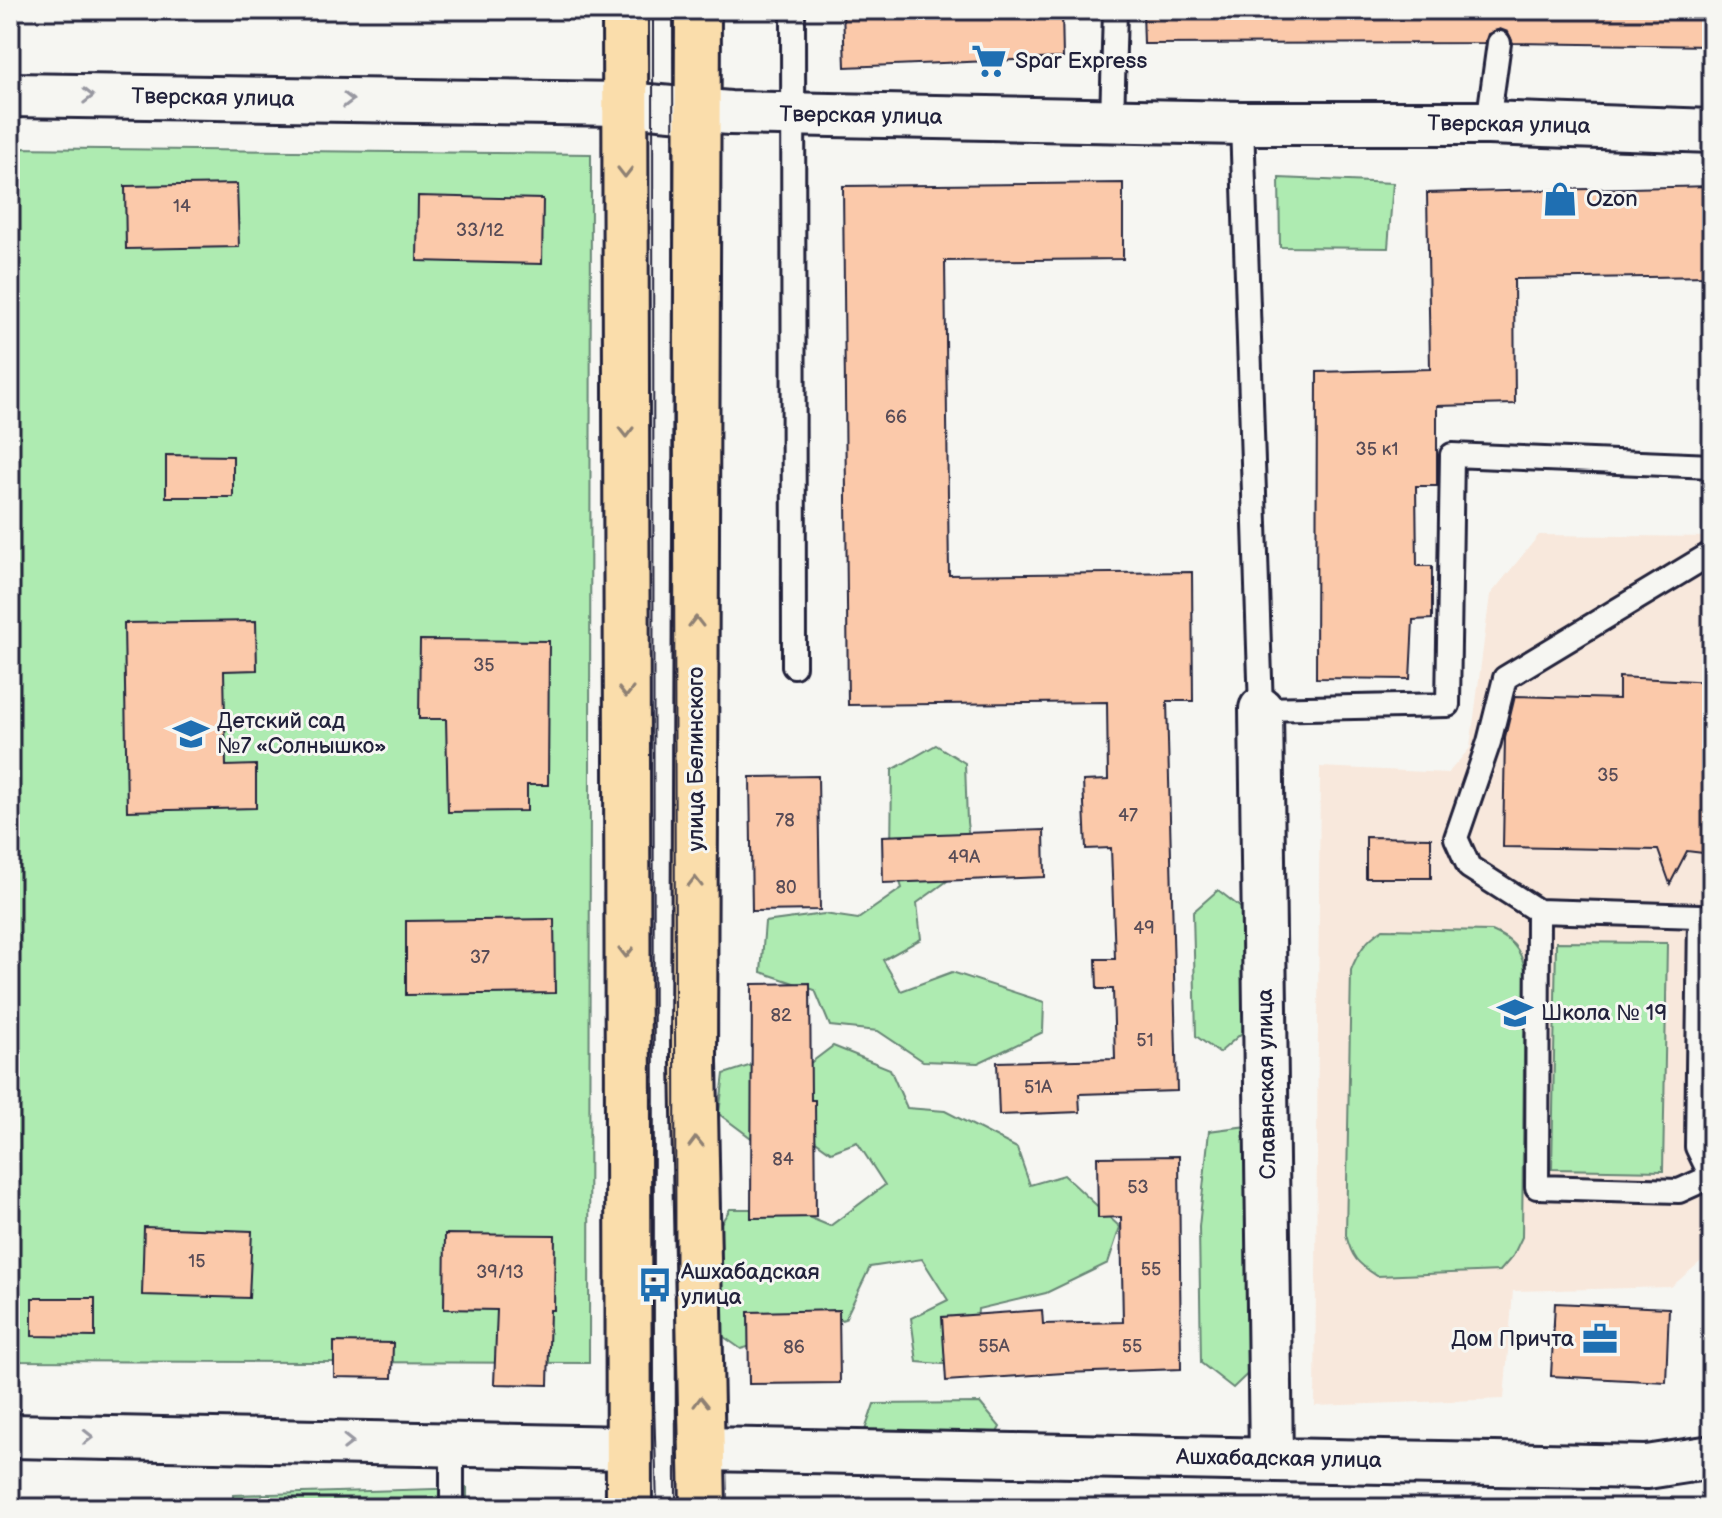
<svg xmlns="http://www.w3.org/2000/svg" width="1722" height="1518" viewBox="0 0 1722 1518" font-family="'Balsamiq Sans',sans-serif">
  <rect width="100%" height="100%" fill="#f6f6f2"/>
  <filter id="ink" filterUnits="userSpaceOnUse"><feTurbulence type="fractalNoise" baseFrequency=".0125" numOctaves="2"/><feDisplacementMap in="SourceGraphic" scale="16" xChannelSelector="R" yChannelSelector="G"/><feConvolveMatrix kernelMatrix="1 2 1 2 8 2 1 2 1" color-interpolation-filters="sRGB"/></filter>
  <g filter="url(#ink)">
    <path fill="#f8e8dc" d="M 1539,535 L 1712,537 L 1712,1252 L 1671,1287 L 1513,1291 L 1504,1399 L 1315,1406 L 1320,767 L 1448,773 L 1470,748 L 1490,595 Z
      M 10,1497 L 208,1502 L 208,1508 L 10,1508 Z"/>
    <path fill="#aeebb1" stroke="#688676" stroke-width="2" d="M 10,148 L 591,154 L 589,1363 L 10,1361 Z
      M 1279,178 L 1393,183 L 1388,248 L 1280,247 Z
      M 936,745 L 965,763 L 967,822 L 972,863 L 917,903 L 921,939 L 883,960 L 901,991 L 952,972 L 1044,1002 L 1043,1032 L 978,1063 L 923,1061 L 878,1031 L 830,1026 L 815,990 L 761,972 L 765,922 L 824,914 L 858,919 L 902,888 L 891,855 L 892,770 Z
      M 1218,890 L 1250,915 L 1252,1024 L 1219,1053 L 1196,1036 L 1193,912 Z
      M 1383,929 L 1492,931 C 1511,939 1520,948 1525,968 L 1522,1237 L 1513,1256 L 1500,1271 L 1377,1276 C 1357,1263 1352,1258 1346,1235 L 1351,970 C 1358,952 1366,940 1383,929 Z
      M 1556,942 L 1667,943 L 1663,1171 L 1552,1169 Z
      M 833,1046 L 890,1069 L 907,1108 L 945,1111 L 1017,1148 L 1030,1185 L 1064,1175 L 1120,1227 L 1108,1263 L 1046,1293 L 978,1309 L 976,1336 L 955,1365 L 917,1362 L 911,1318 L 948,1300 L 922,1259 L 870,1267 L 845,1319 L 741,1349 L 717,1332 L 711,1239 L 730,1209 L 789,1209 L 830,1226 L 885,1185 L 857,1142 L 831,1152 L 800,1130 L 766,1149 L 719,1114 L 724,1074 L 761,1062 L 796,1074 Z
      M 1255,1125 L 1261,1361 L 1233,1388 L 1201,1363 L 1199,1227 L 1209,1131 Z
      M 980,1403 L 1000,1427 L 980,1463 L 864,1433 L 874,1404 Z
      M 467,1488 L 467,1508 L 233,1508 L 233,1495 Z"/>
    <path fill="#fbc9aa" stroke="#22223b" stroke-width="2" d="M 843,10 L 1062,10 L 1063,58 L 845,67 Z
      M 1143,10 L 1712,10 L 1712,46 L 1513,43 L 1508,32 L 1500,29 L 1488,34 L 1485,43 L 1144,44 Z
      M 1123,183 L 1123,259 L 945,261 L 949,575 L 1192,572 L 1193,701 L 1167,701 L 1177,1091 L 1079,1094 L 1080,1112 L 999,1115 L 997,1062 L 1115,1059 L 1113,989 L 1097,989 L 1096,959 L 1115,959 L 1111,848 L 1086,849 L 1083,781 L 1108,780 L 1107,702 L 848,705 L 843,186 Z
      M 237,184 L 239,247 L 126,249 L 125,186 Z
      M 1712,186 L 1712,276 L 1514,279 L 1515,404 L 1437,406 L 1437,486 L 1416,486 L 1417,566 L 1432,566 L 1432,619 L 1413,620 L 1410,679 L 1316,678 L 1317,372 L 1430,369 L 1427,193 Z
      M 418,196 L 543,199 L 542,264 L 417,261 Z
      M 166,455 L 233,456 L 233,497 L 166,497 Z
      M 256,621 L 257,670 L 224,671 L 226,766 L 256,765 L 256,808 L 127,811 L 124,623 Z
      M 420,640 L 549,641 L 548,785 L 527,785 L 527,811 L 448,812 L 446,719 L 419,719 Z
      M 1619,677 L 1712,682 L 1712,854 L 1687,851 L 1670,884 L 1658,850 L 1503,847 L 1505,737 L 1515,696 L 1619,699 Z
      M 818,776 L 820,910 L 752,911 L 750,777 Z
      M 1044,830 L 1045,877 L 883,883 L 882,836 Z
      M 1366,837 L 1431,838 L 1431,878 L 1366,878 Z
      M 554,919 L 555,993 L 406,995 L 406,921 Z
      M 810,983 L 811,1100 L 815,1100 L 816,1217 L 751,1218 L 752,984 Z
      M 1179,1156 L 1181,1369 L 1064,1373 L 946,1381 L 942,1317 L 1042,1310 L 1043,1324 L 1123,1322 L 1121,1217 L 1098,1218 L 1097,1157 Z
      M 144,1227 L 252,1231 L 249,1298 L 142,1295 Z
      M 445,1234 L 555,1235 L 554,1310 L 550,1310 L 548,1385 L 494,1384 L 497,1310 L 444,1309 Z
      M 32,1298 L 95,1298 L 95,1337 L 32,1336 Z
      M 1555,1303 L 1669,1308 L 1666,1382 L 1551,1376 Z
      M 839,1310 L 840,1383 L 749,1384 L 748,1312 Z
      M 334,1342 L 393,1343 L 392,1378 L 334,1377 Z"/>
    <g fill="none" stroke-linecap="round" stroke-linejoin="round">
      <g stroke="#22223b" stroke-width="28">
        <path id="lane" d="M 793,10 L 794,666
          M 1112,121 L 1115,10
          M 1242,123 L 1261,709 L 1448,705 L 1452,455 L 1712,466
          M 1488,123 L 1499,43
          M 1712,553 L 1505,678 L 1489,742 L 1456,838 L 1469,867 L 1538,911 L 1700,916 L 1697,1147 L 1712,1178
          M 1538,911 L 1537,1187 L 1679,1191 L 1710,1177
          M 452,1445 L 452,1508"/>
      </g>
      <g stroke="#22223b" stroke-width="48">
        <path id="street" d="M 10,95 L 625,104 L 730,113 L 1242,123 L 1488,123 L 1712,131
          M 1261,709 L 1271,1459
          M 10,1436 L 627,1448
          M 702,1449 L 1647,1467 L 1712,1457"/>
      </g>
      <g stroke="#22223b" stroke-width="50">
        <path id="primary" d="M 625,10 L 629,1508
          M 698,10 L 694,1062 L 703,1508"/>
      </g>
      <use href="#lane" stroke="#f6f6f2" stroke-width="22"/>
      <use href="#street" stroke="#f6f6f2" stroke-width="42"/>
      <use href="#primary" stroke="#faddab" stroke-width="44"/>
      <path stroke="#22223b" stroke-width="2" d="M 653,10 L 654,1401 L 657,1508
        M 673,10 L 676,1508"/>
    </g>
    <defs><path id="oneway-chevron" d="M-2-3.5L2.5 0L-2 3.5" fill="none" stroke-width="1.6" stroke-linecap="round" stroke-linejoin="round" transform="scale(2)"/></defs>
    <g stroke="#9797a0">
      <use href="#oneway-chevron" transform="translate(88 96) rotate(1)"/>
      <use href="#oneway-chevron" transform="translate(348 100) rotate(1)"/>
      <use href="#oneway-chevron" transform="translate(88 1437) rotate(1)"/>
      <use href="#oneway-chevron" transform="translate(348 1442) rotate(1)"/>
    </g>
    <g stroke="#8e8073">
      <use href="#oneway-chevron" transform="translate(625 172) rotate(90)"/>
      <use href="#oneway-chevron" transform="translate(626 432) rotate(90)"/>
      <use href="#oneway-chevron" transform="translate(696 622) rotate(-90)"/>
      <use href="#oneway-chevron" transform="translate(626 692) rotate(90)"/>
      <use href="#oneway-chevron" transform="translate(695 882) rotate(-90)"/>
      <use href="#oneway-chevron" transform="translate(626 952) rotate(90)"/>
      <use href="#oneway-chevron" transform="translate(696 1142) rotate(-91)"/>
      <use href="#oneway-chevron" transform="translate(701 1402) rotate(-91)"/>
    </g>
  </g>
  <defs>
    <g id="supermarket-bare" transform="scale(2.76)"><path d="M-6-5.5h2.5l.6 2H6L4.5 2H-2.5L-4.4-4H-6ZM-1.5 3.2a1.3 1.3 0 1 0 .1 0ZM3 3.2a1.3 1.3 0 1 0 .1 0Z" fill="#1f6fb2" stroke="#f6f6f2" stroke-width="2.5" paint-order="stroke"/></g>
    <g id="shop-bare" transform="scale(2.76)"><path d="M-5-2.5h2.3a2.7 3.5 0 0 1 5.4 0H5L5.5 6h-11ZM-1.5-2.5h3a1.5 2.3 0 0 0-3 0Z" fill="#1f6fb2" stroke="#f6f6f2" stroke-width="2.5" paint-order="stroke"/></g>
    <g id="school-bare" transform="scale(2.76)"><path d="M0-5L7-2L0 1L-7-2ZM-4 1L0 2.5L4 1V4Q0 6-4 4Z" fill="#1f6fb2" stroke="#f6f6f2" stroke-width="2.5" paint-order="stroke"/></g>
    <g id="bus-bare" transform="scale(2.76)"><path d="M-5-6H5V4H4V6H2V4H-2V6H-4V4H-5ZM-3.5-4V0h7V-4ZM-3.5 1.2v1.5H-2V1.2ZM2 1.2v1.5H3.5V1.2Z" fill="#1f6fb2" stroke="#f6f6f2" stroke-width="2.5" paint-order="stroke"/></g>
    <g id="office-bare" transform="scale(2.76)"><path d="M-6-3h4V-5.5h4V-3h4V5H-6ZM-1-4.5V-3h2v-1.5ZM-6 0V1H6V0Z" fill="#1f6fb2" stroke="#f6f6f2" stroke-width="2.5" paint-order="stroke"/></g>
  </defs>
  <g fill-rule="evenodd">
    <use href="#supermarket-bare" x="989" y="61"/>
    <use href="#shop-bare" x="1560" y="199"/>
    <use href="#school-bare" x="191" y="734"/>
    <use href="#school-bare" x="1515" y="1013"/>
    <use href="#bus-bare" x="655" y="1285"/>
    <use href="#office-bare" x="1600" y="1339"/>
  </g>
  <g text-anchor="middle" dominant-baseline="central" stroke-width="6" stroke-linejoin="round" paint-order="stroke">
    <g font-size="18" fill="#584c57">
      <text x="182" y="206">14</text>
      <text x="480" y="230">33/12</text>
      <text x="896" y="417">66</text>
      <text x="1377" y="449">35 к1</text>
      <text x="484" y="665">35</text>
      <text x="1608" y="775">35</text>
      <text x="1128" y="815">47</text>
      <text x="785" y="820">78</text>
      <text x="964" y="857">49А</text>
      <text x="786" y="887">80</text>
      <text x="1144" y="928">49</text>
      <text x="480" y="957">37</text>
      <text x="781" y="1015">82</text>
      <text x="1145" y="1040">51</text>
      <text x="1038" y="1087">51А</text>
      <text x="783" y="1159">84</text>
      <text x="1138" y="1187">53</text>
      <text x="197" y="1261">15</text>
      <text x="1151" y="1269">55</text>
      <text x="500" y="1272">39/13</text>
      <text x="994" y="1346">55А</text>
      <text x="1132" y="1346">55</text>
      <text x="794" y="1347">86</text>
    </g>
    <g font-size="22" fill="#22223b" stroke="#f6f6f2" text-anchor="start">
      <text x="1015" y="61">Spar Express</text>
      <text x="1586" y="199">Ozon</text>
      <text x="217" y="721">Детский сад<tspan x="217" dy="25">№7 «Солнышко»</tspan></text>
      <text x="1541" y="1013">Школа № 19</text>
      <text x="681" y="1272">Ашхабадская<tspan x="681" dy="25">улица</tspan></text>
      <text x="1574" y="1339" text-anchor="end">Дом Причта</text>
    </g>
    <g font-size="22" fill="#22223b" stroke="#f6f6f2">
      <text transform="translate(213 98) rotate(1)">Тверская улица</text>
      <text transform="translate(861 116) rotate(1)">Тверская улица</text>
      <text transform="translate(1509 125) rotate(1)">Тверская улица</text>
      <text transform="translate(696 759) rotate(-90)">улица Белинского</text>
      <text transform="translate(1267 1084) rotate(-91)">Славянская улица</text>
      <text transform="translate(1279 1459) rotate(1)">Ашхабадская улица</text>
    </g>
  </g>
  <rect width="1722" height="1518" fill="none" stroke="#f6f6f2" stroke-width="40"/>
  <rect x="20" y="20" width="1682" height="1478" fill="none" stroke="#22223b" stroke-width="3" filter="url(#ink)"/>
</svg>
